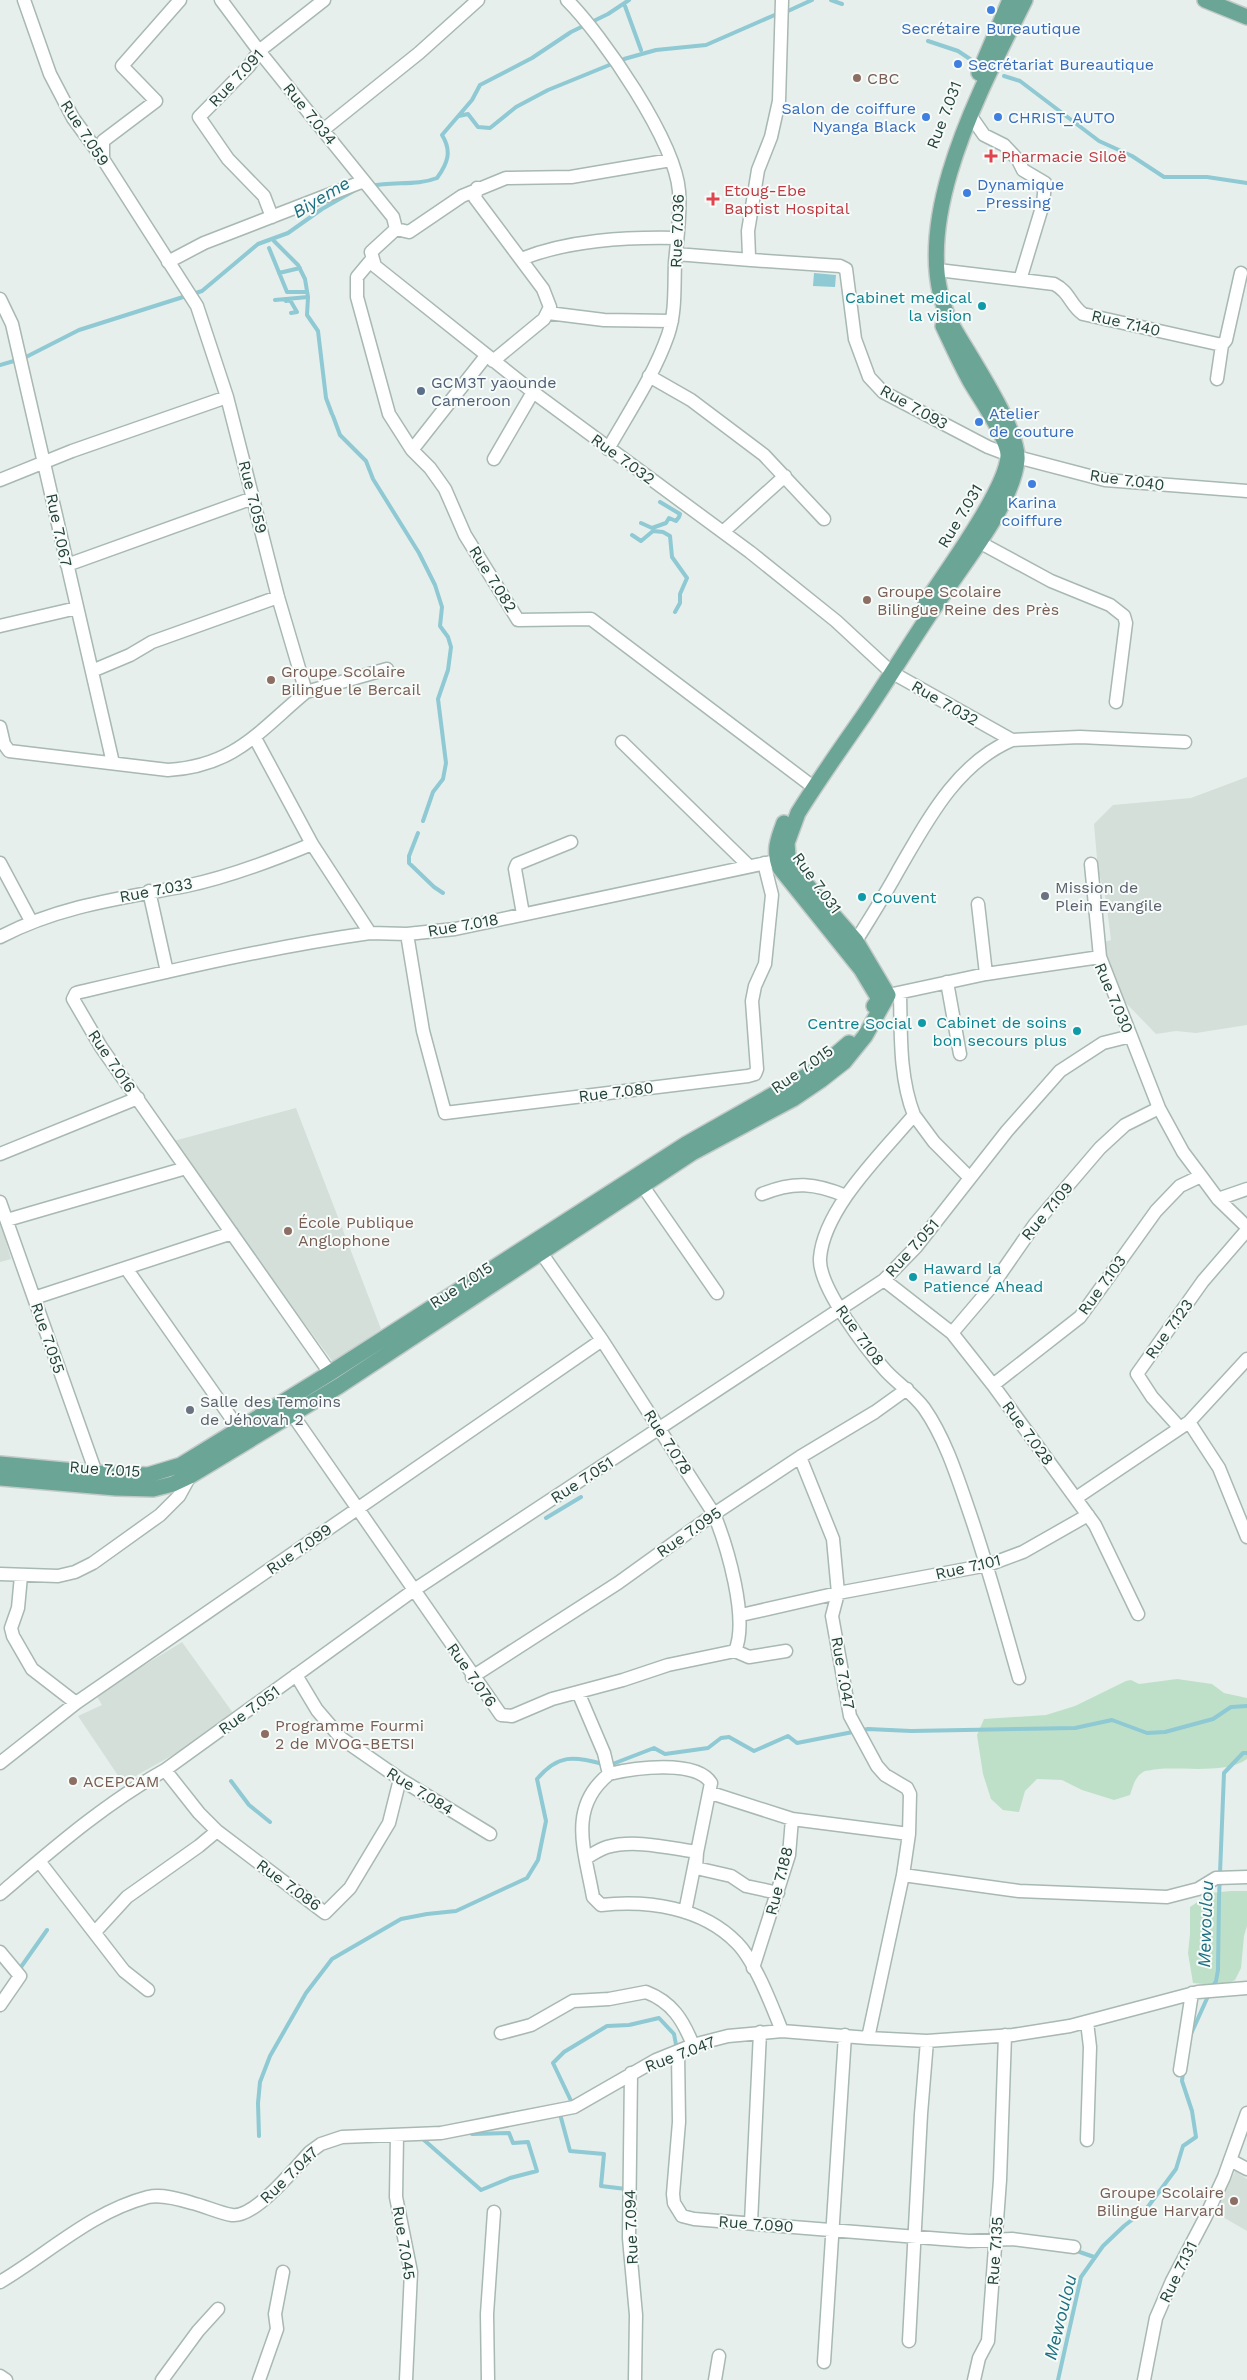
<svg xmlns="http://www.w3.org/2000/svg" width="1247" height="2380" viewBox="0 0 1247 2380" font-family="'Work Sans',sans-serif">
  <rect width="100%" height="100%" fill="#e6efeb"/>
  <path fill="#d4dfda" d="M 1247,777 L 1247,1025 L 1196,1033 L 1176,1031 L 1156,1034 L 1125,1002 L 1100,943 L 1111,940 L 1106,900 L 1098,870 L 1094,824 L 1113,805 L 1191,798 Z
    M 296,1108 L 381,1329 L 333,1362 L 170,1142 Z
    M 0,1220 L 11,1259 L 0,1262 Z
    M 182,1642 L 233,1713 L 189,1746 L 123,1783 L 78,1716 L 102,1705 L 96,1695 Z
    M 1235,2171 L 1247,2179 L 1247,2231 L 1216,2213 Z"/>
  <path fill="#bfe0c8" d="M 1177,1679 L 1212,1684 L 1224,1693 L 1247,1698 L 1247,1759 C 1226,1774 1184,1767 1159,1769 C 1154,1770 1147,1770 1143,1772 C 1135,1777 1133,1786 1130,1795 L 1114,1800 L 1082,1790 L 1062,1780 L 1037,1779 L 1025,1791 L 1019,1812 L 1003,1810 L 991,1799 L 983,1774 L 977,1735 L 984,1719 L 1046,1715 L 1075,1706 L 1126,1681 L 1131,1680 L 1139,1684 Z
    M 1230,1891 L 1247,1891 L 1247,1926 L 1244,1936 L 1241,1968 L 1235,1980 L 1223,1986 L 1193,1983 L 1188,1953 L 1190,1934 L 1190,1907 L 1211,1893 Z"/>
  <path fill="#8ec9d4" d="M 814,273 L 836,275 L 835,287 L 813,286 Z"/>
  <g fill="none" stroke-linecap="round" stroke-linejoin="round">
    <path stroke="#8ec9d4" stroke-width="4" d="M 831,0 L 842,4
      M 625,6 L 641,50
      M 788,11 L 812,0
      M 928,41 L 958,51 L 973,61
      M 1004,76 L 1020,81 L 1099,141 L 1132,156 L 1164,177 L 1207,177 L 1247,183
      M 459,116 L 468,114 L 478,127 L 490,128 L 516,107 L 548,90 L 624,59 L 656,50 L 706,45 L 777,14
      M 371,186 C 393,181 417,186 437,178 C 448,163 452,151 442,135 L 472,100 L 480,85 L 532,58 L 571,32 L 608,14 L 629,0
      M 274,241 L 298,265 L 305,279 L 308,297 L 307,315 L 318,331 L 326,398 L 332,414
      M 269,248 L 287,292 L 307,292
      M 279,273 L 300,268
      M 275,300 L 308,297
      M 286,301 L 290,300 L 297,312 L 291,313
      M 0,365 L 24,358 L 79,330 L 202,291 L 258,244 L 288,233 L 322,209 L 357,189
      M 333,416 L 340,435 L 366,461 L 373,479 L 419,553 L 435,585 L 442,607 L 440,626 L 448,637 L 451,647 L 448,670 L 438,699 L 446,763 L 443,779 L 433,792 L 423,821
      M 641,523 L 652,528 L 666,523 L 669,518 L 676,521 L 679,517 L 680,514 L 660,502
      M 632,535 L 641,541 L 653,531 L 663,532 L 670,536 L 672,557 L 687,578 L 680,594 L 680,603 L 675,612
      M 418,833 L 409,856 L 409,863 L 434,887 L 443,893
      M 546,1518 L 581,1497
      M 610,1765 L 654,1748 L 665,1754 L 708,1748 L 721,1738 L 729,1737 L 754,1751 L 788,1736 L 797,1743 L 868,1729 L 911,1731 L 1075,1728 L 1112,1720 L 1147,1733 L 1165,1732 L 1213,1719 L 1231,1707 L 1247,1706
      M 231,1781 L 249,1805 L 270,1822
      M 21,1967 L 47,1930
      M 1212,1988 L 1216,1981 L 1218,1970 L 1219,1898 L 1224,1773 L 1243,1753 L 1247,1753
      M 1190,2036 L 1209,1994
      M 573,2105 L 553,2063 L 564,2052 L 607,2026 L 629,2025 L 659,2018 L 674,2034 L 677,2050
      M 560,2114 L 570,2151 L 604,2154 L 601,2186 L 626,2189
      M 259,2136 L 258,2103 L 260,2082 L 270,2056 L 306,1993 L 332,1959 L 401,1919 L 427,1914 L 456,1911 L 527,1878 L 538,1860 L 546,1821 L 537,1779 C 558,1754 574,1756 603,1764
      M 424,2140 L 481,2190 L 510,2178 L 537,2171 L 528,2142 L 513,2143 L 509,2133 L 472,2134
      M 1074,2250 L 1094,2257
      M 1058,2380 L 1081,2277 L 1103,2246 L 1124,2226 L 1147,2208 L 1176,2169 L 1183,2146 L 1196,2137 L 1192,2111 L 1182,2081 L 1183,2072"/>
    <g stroke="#a8b8b2" stroke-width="15">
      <path id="minor" d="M 221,0 L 259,51 L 393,217 L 396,229
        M 567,0 C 603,36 675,141 679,191 C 681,214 677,240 675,263 C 674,287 676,312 668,335 C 654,375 629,412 608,449
        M 782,0 L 779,101 L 771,137 L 758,170 L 748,231 L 749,256 L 751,260 L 840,266 L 846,269 L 855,339 L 869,377 L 883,392 L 988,447 L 1009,455 L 1105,480 L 1247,491
        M 970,115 L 984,135 L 1004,145 L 1018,160 L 1023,170 L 1045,183 L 1043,204 L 1020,280
        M 323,130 L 419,53 L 478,0
        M 103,159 L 103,141 L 156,101 L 122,66 L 180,0
        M 671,160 L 571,177 L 506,178 L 462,196 L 409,232 L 396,229 L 371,252 L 375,266 L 533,392 L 750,552 L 836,621 L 891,672 L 1012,740 L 1080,737 L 1185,742
        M 477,188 L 475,198 L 543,289 L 550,307 L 544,319 L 493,361
        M 272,217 L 264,196 L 228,159 L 199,117 L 249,66 L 259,51 L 324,0
        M 676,254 L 751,260
        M 372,259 L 357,277 L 357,297 L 389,414 L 412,450
        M 521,259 C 569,240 625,237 677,238
        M 168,262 L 204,243 L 364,181
        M 938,270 L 1054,284 C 1070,292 1070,305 1083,314 L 1222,345 L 1226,340 L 1241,273
        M 0,299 L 12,324 L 113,763
        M 548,313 L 604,320 L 672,321
        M 486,356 L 412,450 L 430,468 L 445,489 L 465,535 L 518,620 L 591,619 L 808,783
        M 649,376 L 691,400 L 764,455 L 824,519
        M 1217,379 L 1222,345
        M 494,459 L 533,392
        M 0,480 L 72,451 L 227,397
        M 724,531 L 785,476
        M 979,542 L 1051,581 L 1110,605 L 1124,616 L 1126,623 L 1116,702
        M 67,565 L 253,498
        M 0,626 L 77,608
        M 92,671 L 130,655 L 152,642 L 278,597
        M 306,692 L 387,669
        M 0,727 L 4,744 L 9,751 L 168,770 C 235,766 259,731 306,692 L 278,597 L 227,397 L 197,306 L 103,159 L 73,118 L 50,74 L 24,0
        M 255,738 L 312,844 L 370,933 L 407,934 L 455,929 L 771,862
        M 622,742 L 749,866
        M 0,863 L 31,921
        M 1091,864 L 1100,957 L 1159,1108 L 1183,1152 L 1201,1176 L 1218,1199 L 1247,1227
        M 149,891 L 167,972
        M 978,904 L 986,974
        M 523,914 L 515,869 L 517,864 L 571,842
        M 407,934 L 423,1031 L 445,1113 L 748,1076 L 755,1074 L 757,1069 L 752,1001 L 755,986 L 765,964 L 772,895 L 764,863
        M 0,937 C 59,906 122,898 186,886 C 229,877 271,861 312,844
        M 856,941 C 870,918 885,895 898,871 C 927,821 956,764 1012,740
        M 947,982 L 960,1054
        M 900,993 C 901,1033 899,1077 914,1115 C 882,1153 824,1208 820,1258 C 818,1287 867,1350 886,1371 C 898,1384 913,1393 924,1408 C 945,1438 957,1476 969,1511 C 988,1566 1003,1622 1019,1678
        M 893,994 L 986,974 L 1100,957
        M 914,1115 L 934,1142 L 970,1178
        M 0,1154 L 138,1098
        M 642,1185 L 717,1293
        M 762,1194 C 794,1181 815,1183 846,1196
        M 1218,1199 L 1247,1189
        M 0,1202 L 96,1473
        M 7,1220 L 186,1168
        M 542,1254 L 602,1340 L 714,1514 C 727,1546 749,1619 735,1651
        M 126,1268 L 239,1429
        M 884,1280 L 952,1333 L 993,1385 L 1095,1525 L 1138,1614
        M 34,1298 L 232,1233
        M 952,1333 L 992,1286 L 1035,1224 L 1100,1148 L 1125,1125 L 1159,1108
        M 330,1373 L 101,1047 L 73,999 L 76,993 C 174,970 270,947 370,933
        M 993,1385 L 1080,1317 L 1156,1211 L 1180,1186 L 1201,1176
        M 292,1414 L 501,1715 L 512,1716 L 552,1699 L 623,1680 L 668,1665 L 735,1651 L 749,1657 L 786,1651
        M 1189,1422 L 1219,1468 L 1247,1537
        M 1180,1428 L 1152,1397 L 1137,1374 L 1203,1281 L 1247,1230
        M 1076,1498 L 1189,1422 L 1247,1359
        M 0,1574 L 58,1576 L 75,1572 L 93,1563 L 160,1515 L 179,1496 L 190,1476
        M 21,1576 L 18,1608 L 11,1628 L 13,1636 L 32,1669 L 76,1703
        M 741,1615 L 838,1593 L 988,1565 L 1023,1552 L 1088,1515
        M 296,1675 L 317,1710 L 341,1738 L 400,1779 L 490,1834
        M 472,1677 L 618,1583 L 714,1514 L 800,1457 L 875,1412 L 907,1389
        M 578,1692 L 604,1753 L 609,1774 C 567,1808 585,1851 593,1897 L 601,1905 C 648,1900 702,1907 737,1943 C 755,1961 772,2006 782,2031
        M 0,1763 L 76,1703 L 602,1340
        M 165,1770 L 199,1813 L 217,1831 L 325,1913 L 350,1888 L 389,1823 L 400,1779
        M 609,1774 C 633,1768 696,1759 711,1783 L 685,1912
        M 711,1793 L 792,1819
        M 586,1858 C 593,1854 600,1849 607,1847 C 635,1839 669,1848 697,1852 L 696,1868 L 731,1876 L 746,1886 L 778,1893
        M 39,1861 L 124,1971 L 148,1990
        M 903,1875 L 1019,1891 L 1167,1897 L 1198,1889 L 1216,1878 L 1247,1877
        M 0,1894 C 53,1849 104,1804 165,1770 L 414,1590 L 884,1280 L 916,1247 L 1007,1131 L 1060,1071 L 1103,1043 L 1131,1036
        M 95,1932 L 127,1897 L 199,1846 L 217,1831
        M 0,1952 L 20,1976 L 0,2005
        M 753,1968 L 789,1855 L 792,1819 L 909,1834
        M 1087,2022 L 1090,2047 L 1087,2140
        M 501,2033 L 531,2025 L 573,2001 L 609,1999 L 646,1992 C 672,2002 683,2020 693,2045
        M 868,2038 L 927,2041 L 1013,2035 L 1070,2026 L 1198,1992 L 1247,1988
        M 678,2052 L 679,2122 L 673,2194 L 674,2203 L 682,2216 L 694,2219 L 942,2239 L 969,2241 L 1012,2239 L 1074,2247
        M 1180,2070 L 1192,1993
        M 631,2073 L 629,2238 L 636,2315 L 635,2380
        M 397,2135 L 396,2197 L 411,2272 L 406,2380
        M 1230,2160 L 1247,2169
        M 751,2223 L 760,2032
        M 0,2282 C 49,2253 91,2212 148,2197 C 162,2194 179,2199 192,2203 C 205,2206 219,2213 232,2215 C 255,2218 295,2168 310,2152 L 321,2144 L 342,2137 L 441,2133 L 574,2107 L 656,2060 L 693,2045 L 728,2036 L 782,2031 L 868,2038 L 903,1875 L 909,1834 L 910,1794 L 907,1788 L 885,1775 L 877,1766 L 850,1716 L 832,1616 L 838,1593 L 833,1539 L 800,1457
        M 909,2341 L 921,2114 L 927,2041
        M 824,2362 L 845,2035
        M 0,2376 L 6,2380
        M 162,2380 L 198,2331 L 218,2309
        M 259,2380 L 277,2329 L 275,2314 L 283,2272
        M 488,2380 L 487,2314 L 494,2212
        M 715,2380 L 719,2356
        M 974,2380 L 979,2358 L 988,2341 L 1000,2180 L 1005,2035
        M 1144,2380 L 1156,2318 L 1172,2281 L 1205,2218 L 1224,2177 L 1247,2113"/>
    </g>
    <g stroke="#c2cac8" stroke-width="18">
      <path id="major" d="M 1205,0 L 1247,17
        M 979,73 L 1010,0
        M 926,602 C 946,572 1007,488 1008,456 C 1009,439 979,397 970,381 C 960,363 952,345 943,326
        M 784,823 C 778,839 773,851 780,868 L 861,969 L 879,999 L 874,1006
        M 0,1464 L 96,1473 L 148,1475 L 181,1465 L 330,1373 L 686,1144 L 820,1068 L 849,1043
        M 0,1478 L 116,1488 L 153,1489 L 173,1484 L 190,1476 L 339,1386 L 692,1153 L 793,1099 L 821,1080 L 844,1062 L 865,1036 L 888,995 L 856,941 L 798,875 L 788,856 L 787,843 L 798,813 C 819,779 842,747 864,715 C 890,677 914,637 940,599 C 964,563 1013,503 1017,460 C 1020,430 968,354 952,325 C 902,231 983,85 1025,0"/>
    </g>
    <use href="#minor" stroke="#fff" stroke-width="12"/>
    <use href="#major" stroke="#6aa596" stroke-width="15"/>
  </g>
  <g fill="#3f7fe0" stroke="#f7fbf9" stroke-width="2">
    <circle cx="991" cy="10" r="5"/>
    <circle cx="958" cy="64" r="5"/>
    <circle cx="926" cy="117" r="5"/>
    <circle cx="998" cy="117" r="5"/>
    <circle cx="967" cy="193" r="5"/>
    <circle cx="979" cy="422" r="5"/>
    <circle cx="1032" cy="484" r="5"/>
  </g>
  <g fill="#8d6e63" stroke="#f7fbf9" stroke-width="2">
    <circle cx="857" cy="78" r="5"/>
    <circle cx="867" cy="600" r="5"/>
    <circle cx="271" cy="680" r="5"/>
    <circle cx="288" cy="1231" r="5"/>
    <circle cx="265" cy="1734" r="5"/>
    <circle cx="73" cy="1781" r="5"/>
    <circle cx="1234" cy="2201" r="5"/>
  </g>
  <g fill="#e0444e" stroke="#f7fbf9" stroke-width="2">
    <path d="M988.5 148.5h5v5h5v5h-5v5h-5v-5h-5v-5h5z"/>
    <path d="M710.5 191.5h5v5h5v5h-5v5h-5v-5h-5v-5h5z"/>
  </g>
  <g fill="#0f9aa8" stroke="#f7fbf9" stroke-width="2">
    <circle cx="982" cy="306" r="5"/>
    <circle cx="862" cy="897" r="5"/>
    <circle cx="922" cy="1023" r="5"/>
    <circle cx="1077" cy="1031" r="5"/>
    <circle cx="913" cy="1277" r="5"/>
  </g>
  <circle fill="#5c6f8a" stroke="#f7fbf9" stroke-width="2" cx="421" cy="391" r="5"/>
  <g fill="#6b7280" stroke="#f7fbf9" stroke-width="2">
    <circle cx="1045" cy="896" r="5"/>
    <circle cx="190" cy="1410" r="5"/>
  </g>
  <g text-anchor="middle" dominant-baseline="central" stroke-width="4" stroke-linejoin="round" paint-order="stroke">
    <g font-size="16" fill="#366cbe" stroke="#f7fbf9" text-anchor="start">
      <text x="991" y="28" text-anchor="middle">Secrétaire Bureautique</text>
      <text x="968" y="64">Secrétariat Bureautique</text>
      <text x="916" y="108" text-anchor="end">Salon de coiffure<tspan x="916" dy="18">Nyanga Black</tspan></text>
      <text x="1008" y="117">CHRIST_AUTO</text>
      <text x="977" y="184">Dynamique<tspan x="977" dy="18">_Pressing</tspan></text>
      <text x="989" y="413">Atelier<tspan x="989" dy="18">de couture</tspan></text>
      <text x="1032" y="502" text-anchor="middle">Karina<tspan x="1032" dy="18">coiffure</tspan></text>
    </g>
    <g font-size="16" fill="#24423a" stroke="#f7fbf9">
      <text transform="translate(236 78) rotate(-47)">Rue 7.091</text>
      <text transform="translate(310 114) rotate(51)">Rue 7.034</text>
      <text transform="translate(944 115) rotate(-69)">Rue 7.031</text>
      <text transform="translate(85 133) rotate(57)">Rue 7.059</text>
      <text transform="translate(677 231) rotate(-88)">Rue 7.036</text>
      <text transform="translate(1126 323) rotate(13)">Rue 7.140</text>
      <text transform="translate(914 407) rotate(29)">Rue 7.093</text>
      <text transform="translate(623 459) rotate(36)">Rue 7.032</text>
      <text transform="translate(1127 480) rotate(8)">Rue 7.040</text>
      <text transform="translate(253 497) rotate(76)">Rue 7.059</text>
      <text transform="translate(960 516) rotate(-59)">Rue 7.031</text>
      <text transform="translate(59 530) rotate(78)">Rue 7.067</text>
      <text transform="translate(493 579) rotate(58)">Rue 7.082</text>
      <text transform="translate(945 703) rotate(30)">Rue 7.032</text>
      <text transform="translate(817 883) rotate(54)">Rue 7.031</text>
      <text transform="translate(156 890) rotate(-11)">Rue 7.033</text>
      <text transform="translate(463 925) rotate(-10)">Rue 7.018</text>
      <text transform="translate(1114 998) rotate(67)">Rue 7.030</text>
      <text transform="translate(112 1061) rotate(56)">Rue 7.016</text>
      <text transform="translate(802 1069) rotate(-35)">Rue 7.015</text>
      <text transform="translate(616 1092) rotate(-7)">Rue 7.080</text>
      <text transform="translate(1047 1211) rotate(-50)">Rue 7.109</text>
      <text transform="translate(912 1248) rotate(-48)">Rue 7.051</text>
      <text transform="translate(461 1285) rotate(-33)">Rue 7.015</text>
      <text transform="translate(1102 1285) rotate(-54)">Rue 7.103</text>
      <text transform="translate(1169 1329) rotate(-54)">Rue 7.123</text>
      <text transform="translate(860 1335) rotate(54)">Rue 7.108</text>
      <text transform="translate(48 1338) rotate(71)">Rue 7.055</text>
      <text transform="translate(1028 1433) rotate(54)">Rue 7.028</text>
      <text transform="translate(668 1442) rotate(57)">Rue 7.078</text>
      <text transform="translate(105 1469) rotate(4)">Rue 7.015</text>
      <text transform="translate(582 1480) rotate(-33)">Rue 7.051</text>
      <text transform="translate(689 1532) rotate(-35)">Rue 7.095</text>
      <text transform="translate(299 1549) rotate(-35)">Rue 7.099</text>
      <text transform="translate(968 1567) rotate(-13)">Rue 7.101</text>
      <text transform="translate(843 1673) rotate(80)">Rue 7.047</text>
      <text transform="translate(472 1675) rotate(55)">Rue 7.076</text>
      <text transform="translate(249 1710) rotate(-36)">Rue 7.051</text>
      <text transform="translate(420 1791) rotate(32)">Rue 7.084</text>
      <text transform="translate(779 1881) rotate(-76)">Rue 7.188</text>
      <text transform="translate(289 1885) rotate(36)">Rue 7.086</text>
      <text transform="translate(680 2054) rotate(-21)">Rue 7.047</text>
      <text transform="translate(289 2175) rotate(-44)">Rue 7.047</text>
      <text transform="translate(756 2224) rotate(4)">Rue 7.090</text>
      <text transform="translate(631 2227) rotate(-92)">Rue 7.094</text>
      <text transform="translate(404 2243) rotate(81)">Rue 7.045</text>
      <text transform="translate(995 2251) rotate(-86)">Rue 7.135</text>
      <text transform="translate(1178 2272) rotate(-64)">Rue 7.131</text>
    </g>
    <g font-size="16" fill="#785e54" stroke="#f7fbf9" text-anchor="start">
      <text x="867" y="78">CBC</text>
      <text x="877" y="591">Groupe Scolaire<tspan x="877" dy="18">Bilingue Reine des Près</tspan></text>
      <text x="281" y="671">Groupe Scolaire<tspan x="281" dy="18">Bilingue le Bercail</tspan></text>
      <text x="298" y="1222">École Publique<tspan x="298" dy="18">Anglophone</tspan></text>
      <text x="275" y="1725">Programme Fourmi<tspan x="275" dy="18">2 de MVOG-BETSI</tspan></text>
      <text x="83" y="1781">ACEPCAM</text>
      <text x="1224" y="2192" text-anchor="end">Groupe Scolaire<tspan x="1224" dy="18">Bilingue Harvard</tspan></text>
    </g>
    <g font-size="16" fill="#be3a42" stroke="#f7fbf9" text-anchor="start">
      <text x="1001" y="156">Pharmacie Siloë</text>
      <text x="724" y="190">Etoug-Ebe<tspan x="724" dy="18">Baptist Hospital</tspan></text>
    </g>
    <g font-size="16" fill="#0d838f" stroke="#f7fbf9" text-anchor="end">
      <text x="972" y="297">Cabinet medical<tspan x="972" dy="18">la vision</tspan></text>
      <text x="872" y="897" text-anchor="start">Couvent</text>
      <text x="1067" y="1022">Cabinet de soins<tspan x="1067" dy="18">bon secours plus</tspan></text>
      <text x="912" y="1023">Centre Social</text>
      <text x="923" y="1268" text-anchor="start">Haward la<tspan x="923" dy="18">Patience Ahead</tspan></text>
    </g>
    <g font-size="16" fill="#4e5e75" stroke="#f7fbf9" text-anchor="start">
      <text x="431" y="382">GCM3T yaounde<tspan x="431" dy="18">Cameroon</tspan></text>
    </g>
    <g font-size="16" fill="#5b616d" stroke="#f7fbf9" text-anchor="start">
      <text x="1055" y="887">Mission de<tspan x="1055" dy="18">Plein Evangile</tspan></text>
      <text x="200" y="1401">Salle des Temoins<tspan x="200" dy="18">de Jéhovah 2</tspan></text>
    </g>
    <g font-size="18" font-style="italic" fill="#1c6f80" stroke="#f7fbf9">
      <text transform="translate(321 197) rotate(-31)">Biyeme</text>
      <text transform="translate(1205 1924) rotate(-88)">Mewoulou</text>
      <text transform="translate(1060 2317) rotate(-76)">Mewoulou</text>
    </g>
  </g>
</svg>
